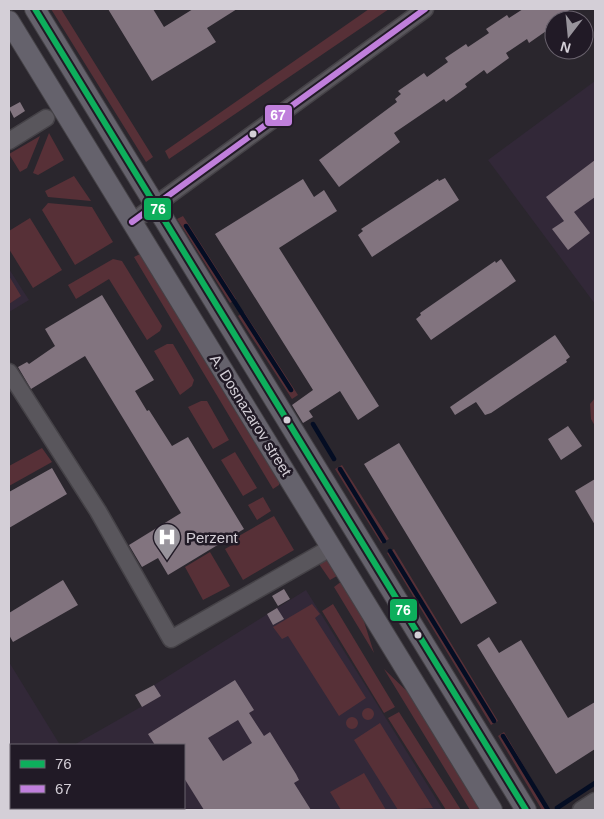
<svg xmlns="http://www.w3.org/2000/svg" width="604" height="819" viewBox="0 0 604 819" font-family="Arial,sans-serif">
  <rect width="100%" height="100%" fill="#2a262d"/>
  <path fill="#322838" d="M 595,81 L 595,304 L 488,160 Z
    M 9,269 L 29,300 L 9,312 Z
    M 306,590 L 443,810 L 9,810 L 9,662 L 60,745 L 11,745 L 11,808 L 184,808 L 184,745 L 74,745 L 160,696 L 154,685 Z"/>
  <path fill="#573037" d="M 51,9 L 61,9 L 153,157 L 146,162 Z
    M 369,9 L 389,9 L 169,159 L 165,151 Z
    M 49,133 L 64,160 L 38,175 L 33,173 Z
    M 40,136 L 27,168 L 20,172 L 9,154 Z
    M 74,176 L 91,201 L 48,197 L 45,191 Z
    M 48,203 L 92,207 L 113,242 L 75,265 L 42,210 Z
    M 183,216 L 236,299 L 230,303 L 177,219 Z
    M 30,218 L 62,270 L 33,288 L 9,249 L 9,231 Z
    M 142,253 L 279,479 L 279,485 L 273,489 L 134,257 Z
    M 113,259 L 122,261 L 162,326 L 160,331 L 147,340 L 109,279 L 76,299 L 68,285 Z
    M 9,276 L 21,296 L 9,304 Z
    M 244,312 L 298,395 L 292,399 L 238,316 Z
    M 167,344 L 173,344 L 194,380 L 192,386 L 180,395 L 154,351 Z
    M 595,398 L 595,426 L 591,419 L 590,404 Z
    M 201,401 L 207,401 L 229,440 L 213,449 L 188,407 Z
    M 42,448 L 52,462 L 9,486 L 9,466 Z
    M 235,452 L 257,488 L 243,496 L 221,460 Z
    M 342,465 L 389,539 L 381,543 L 335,469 Z
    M 263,497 L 271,511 L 257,520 L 248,505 Z
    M 274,516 L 294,550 L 243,580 L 225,549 L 239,541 L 237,537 Z
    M 394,549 L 498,721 L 491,725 L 387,553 Z
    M 210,552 L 230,586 L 203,600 L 185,567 Z
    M 327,559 L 337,576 L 330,580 L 319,564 Z
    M 342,581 L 361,612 L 374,653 L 334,587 Z
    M 312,604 L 320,614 L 315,618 L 366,698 L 339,716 L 288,636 L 282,639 L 273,627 Z
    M 333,604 L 395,707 L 384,713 L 322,611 Z
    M 384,669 L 414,698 L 482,810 L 470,810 Z
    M362 714a6 6 0 1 1 12 0a6 6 0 1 1-12 0Z
    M 399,712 L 461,810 L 446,810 L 388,718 Z
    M346 723a6 6 0 1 1 12 0a6 6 0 1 1-12 0Z
    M 380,723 L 433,808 L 398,810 L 354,740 Z
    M 504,732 L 549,809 L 542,810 L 498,736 Z
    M 364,773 L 386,810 L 341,810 L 330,792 Z"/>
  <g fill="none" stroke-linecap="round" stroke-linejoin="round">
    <path stroke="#040d23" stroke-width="4.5" d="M 186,226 L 291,390
      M 313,424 L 334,459
      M 340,469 L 384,541
      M 390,551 L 494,721
      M 503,736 L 548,810
      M 557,808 L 595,783"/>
  </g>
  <path fill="#82747f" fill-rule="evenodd" d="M 108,9 L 153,9 L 164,27 L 193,9 L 237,9 L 207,28 L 216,42 L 152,81 Z
    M 523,9 L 571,9 L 546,26 L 549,29 L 529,43 L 527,39 L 506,53 L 509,58 L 487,74 L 484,70 L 465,84 L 467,87 L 446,102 L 444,99 L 394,133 L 400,142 L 339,187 L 319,160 L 397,102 L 395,99 L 401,94 L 398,91 L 424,73 L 427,77 L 448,62 L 445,58 L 466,44 L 468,47 L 489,33 L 486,29 L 507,15 L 509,18 Z
    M 20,102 L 25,111 L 14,118 L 9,108 Z
    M 595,160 L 595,197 L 574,212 L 590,233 L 568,250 L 552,229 L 564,221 L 546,197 Z
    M 445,178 L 459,200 L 372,257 L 358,235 L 363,231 L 361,229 L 438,179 L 439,181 Z
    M 303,179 L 314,197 L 324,190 L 337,211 L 279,248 L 379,406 L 358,420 L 340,391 L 309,411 L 313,417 L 303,423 L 292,405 L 313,390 L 215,234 Z
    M 501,259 L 516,281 L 431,340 L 416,319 L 421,315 L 420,313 L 495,261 L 496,263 Z
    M 102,295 L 154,380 L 135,391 L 147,411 L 149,410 L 172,446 L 188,437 L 244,529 L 168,575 L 158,558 L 142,567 L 129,545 L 181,513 L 85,356 L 31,389 L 18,367 L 27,362 L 29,364 L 55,346 L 45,329 Z
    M 555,335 L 570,357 L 566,360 L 567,362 L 491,413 L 485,415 L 476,402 L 455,415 L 450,407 Z
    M 568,426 L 582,446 L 561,460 L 548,439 Z
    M 399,443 L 497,603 L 461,624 L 364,464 Z
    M 52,468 L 67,494 L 9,528 L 9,492 Z
    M 595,479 L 595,525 L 575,491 Z
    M 63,580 L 78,605 L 13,642 L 9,635 L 9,613 Z
    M 284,589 L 290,599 L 278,606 L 272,596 Z
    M 277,608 L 284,619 L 273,625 L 267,614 Z
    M 489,637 L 499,653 L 521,640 L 568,718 L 595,702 L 595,749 L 556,774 L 477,645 Z
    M 235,680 L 254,710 L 249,713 L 264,736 L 270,732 L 296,774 L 299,780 L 294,783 L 311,810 L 204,810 L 184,778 L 184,745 L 155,745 L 148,734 ZM 238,720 L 252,743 L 223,761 L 208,738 Z
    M 154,685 L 161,696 L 142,707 L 135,695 Z"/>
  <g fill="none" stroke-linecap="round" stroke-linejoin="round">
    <g stroke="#454247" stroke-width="19">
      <path id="minor" d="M 9,141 L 46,118
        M 132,222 L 425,9
        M 9,372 L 98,511 L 171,639 L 332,547
        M 581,810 L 595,801"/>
    </g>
    <g stroke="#454247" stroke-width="22">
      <path id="major" d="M 35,9 L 526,810
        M 9,21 L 492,810"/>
    </g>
    <use href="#minor" stroke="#59565c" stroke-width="16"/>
    <use href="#major" stroke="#65626c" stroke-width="20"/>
    <g stroke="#211a26" stroke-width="10">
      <path id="bus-1" d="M 35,9 L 526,810"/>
    </g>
    <g stroke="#211a26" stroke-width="10">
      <path id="bus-2" d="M 132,222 L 425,9"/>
    </g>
    <use href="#bus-1" stroke="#0daf5c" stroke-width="6"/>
    <use href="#bus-2" stroke="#c07fdc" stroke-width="6"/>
  </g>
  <defs>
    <g id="hospital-pin" transform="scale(1.4375)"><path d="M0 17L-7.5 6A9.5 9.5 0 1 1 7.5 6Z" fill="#98949c" stroke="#211a26"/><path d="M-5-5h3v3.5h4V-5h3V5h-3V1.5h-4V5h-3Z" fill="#fff"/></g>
  </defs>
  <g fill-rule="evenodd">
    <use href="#hospital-pin" x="167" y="537"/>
  </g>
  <g fill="#d4cfd7" stroke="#211a26" stroke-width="2">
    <circle cx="253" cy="134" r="4.5"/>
    <circle cx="287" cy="420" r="4.5"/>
    <circle cx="418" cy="635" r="4.5"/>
  </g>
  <g text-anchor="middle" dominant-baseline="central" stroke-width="5" stroke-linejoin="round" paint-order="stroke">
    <g font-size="15" fill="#d4cfd7" stroke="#211a26">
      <text transform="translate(251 415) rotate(58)">A. Dosnazarov street</text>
    </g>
    <g font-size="15" fill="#d4cfd7" stroke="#211a26" text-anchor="start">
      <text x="186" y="537">Perzent</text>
    </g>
  </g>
  <g stroke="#211a26" stroke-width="2">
    <rect x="264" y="104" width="29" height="23" rx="5" fill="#c07fdc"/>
    <rect x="143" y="197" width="29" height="24" rx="5" fill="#0daf5c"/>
    <rect x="389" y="598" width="29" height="24" rx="5" fill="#0daf5c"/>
  </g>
  <g font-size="14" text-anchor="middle" font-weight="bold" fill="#fff">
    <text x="278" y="120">67</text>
    <text x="158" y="214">76</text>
    <text x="403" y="615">76</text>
  </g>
  <rect width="604" height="819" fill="none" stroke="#d4cfd7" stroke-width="20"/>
  <rect x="10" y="744" width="175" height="65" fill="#211a26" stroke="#69626d"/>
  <rect x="20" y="760" width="25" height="8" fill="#0daf5c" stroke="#69626d"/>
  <text x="55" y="769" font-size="15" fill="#d4cfd7">76</text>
  <rect x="20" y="785" width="25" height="8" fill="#c07fdc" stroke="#69626d"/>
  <text x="55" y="794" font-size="15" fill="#d4cfd7">67</text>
  <g transform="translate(569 35) rotate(196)"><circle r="24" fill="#211a26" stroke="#69626d"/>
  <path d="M0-4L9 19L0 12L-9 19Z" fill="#98949c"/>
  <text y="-8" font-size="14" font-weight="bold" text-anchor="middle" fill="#d4cfd7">N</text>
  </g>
</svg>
